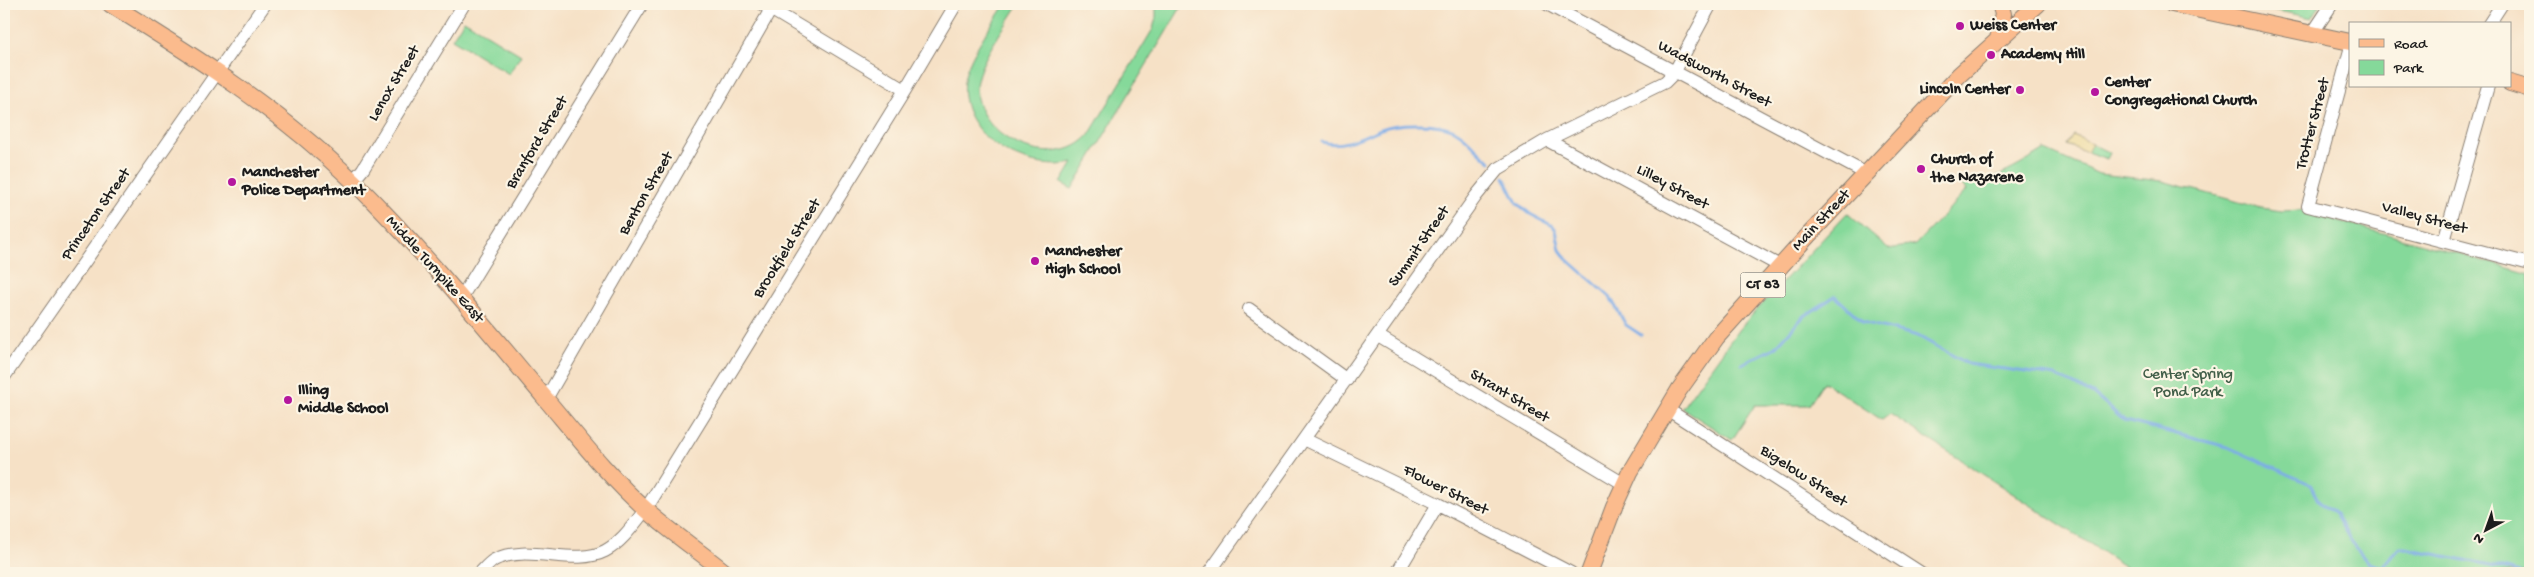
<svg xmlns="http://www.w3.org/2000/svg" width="2534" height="577" viewBox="0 0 2534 577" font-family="'Gochi Hand',sans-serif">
  <rect width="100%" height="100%" fill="#fcf5e5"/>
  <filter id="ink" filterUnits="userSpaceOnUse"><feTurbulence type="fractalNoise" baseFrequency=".02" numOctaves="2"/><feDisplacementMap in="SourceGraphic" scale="10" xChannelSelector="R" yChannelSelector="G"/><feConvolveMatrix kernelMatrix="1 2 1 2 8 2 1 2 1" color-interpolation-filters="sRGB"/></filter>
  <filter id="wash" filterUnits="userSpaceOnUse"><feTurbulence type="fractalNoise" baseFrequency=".0096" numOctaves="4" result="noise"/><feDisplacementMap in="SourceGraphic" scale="20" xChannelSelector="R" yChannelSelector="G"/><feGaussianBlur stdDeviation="1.12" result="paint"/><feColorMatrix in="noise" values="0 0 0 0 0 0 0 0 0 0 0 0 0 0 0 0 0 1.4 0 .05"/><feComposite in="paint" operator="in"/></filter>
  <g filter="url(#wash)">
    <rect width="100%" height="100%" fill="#f6e1c6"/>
    <path fill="#85d99a" stroke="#507a5b" d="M 1005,4 L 1019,4 C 1006,26 976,64 976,89 C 977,139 1055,174 1089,135 L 1153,29 L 1156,17 L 1156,4 L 1183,4 L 1072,189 L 1061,183 L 1073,163 C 1025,174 957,136 964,81 C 967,57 992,25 1005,4 Z
      M 2246,4 L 2321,4 L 2312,18 Z
      M 464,20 L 521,55 L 509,74 L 452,39 Z
      M 2073,135 L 2110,153 L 2107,159 L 2067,145 Z
      M 2045,150 L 2099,174 L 2162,181 L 2261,208 L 2282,211 L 2300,210 L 2530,274 L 2530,573 L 2135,573 L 1890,414 L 1882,420 L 1824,382 L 1809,405 L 1755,405 L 1732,440 L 1682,408 L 1739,329 L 1847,213 L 1888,249 L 1915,245 L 1967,190 L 1955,178 C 1983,191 2021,164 2045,150 Z"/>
    <path fill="#eeda9e" stroke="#857b5d" d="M 2073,135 L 2092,143 L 2087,153 L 2067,145 Z"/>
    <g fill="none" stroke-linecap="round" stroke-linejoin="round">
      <path stroke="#7dace7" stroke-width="3" d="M 1322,142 C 1343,148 1361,137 1381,129 C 1398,122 1440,122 1456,131 C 1469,138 1478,153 1491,162
        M 1504,177 L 1517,203 L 1530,214 L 1553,226 L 1556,230 L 1560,250 L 1566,258 L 1610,297 L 1626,325 L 1641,335
        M 1742,364 L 1776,347 L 1803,317 L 1835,296 L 1863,322 L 1918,336 L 1968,364 L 2056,376 L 2093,394 L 2125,421 L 2228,447 L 2310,484 L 2318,500 L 2335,514 L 2351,541 L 2369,563 L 2382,567 L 2399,548 L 2405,548 L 2500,567 L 2519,573"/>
    </g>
  </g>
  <g filter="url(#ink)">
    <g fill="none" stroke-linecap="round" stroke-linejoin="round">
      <g stroke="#897e71" stroke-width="14">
        <path id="minor" d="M 762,4 L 905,90
          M 1547,4 L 1867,174
          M 2489,24 L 2502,4
          M 2312,34 L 2332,4
          M 2350,50 L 2308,206 L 2530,264
          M 1547,140 L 1780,266
          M 353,181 L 363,169 L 464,4
          M 2444,241 L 2488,86
          M 461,298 L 642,4
          M 1249,309 L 1347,380
          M 1378,336 L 1624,484
          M 4,377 L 265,4
          M 546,399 L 774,4
          M 1667,409 L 1921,573
          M 1304,439 L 1438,504 L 1571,573
          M 480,573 C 484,569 489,563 494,560 C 528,543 574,567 605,551 C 622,542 634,524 646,509 L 905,90 L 956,4
          M 1209,573 L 1476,196 L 1498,169 L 1547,140 L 1665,82 L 1674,73 L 1711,4
          M 1397,573 L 1438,504"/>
      </g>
      <g stroke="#897e71" stroke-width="18">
        <path id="major" d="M 110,4 C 196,57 280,110 353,181 C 421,248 482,323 544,397 C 577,436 608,476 646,510 C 671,532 700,552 726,573
          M 2172,4 L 2350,42
          M 1998,39 L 2003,14 L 2000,4
          M 2510,83 L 2530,89
          M 1589,573 L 1614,507 L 1630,472 L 1679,390 L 1716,338 L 1805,239 L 1959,75 L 2038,4"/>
      </g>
      <use href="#minor" stroke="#fff" stroke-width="12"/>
      <use href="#major" stroke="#fbbb8d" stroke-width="16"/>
    </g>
  </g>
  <g fill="#b5179e" stroke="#fcf5e5" stroke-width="2">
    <circle cx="1960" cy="26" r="5"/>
    <circle cx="1991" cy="55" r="5"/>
    <circle cx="2020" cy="90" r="5"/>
    <circle cx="2095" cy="92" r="5"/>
    <circle cx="1921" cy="169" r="5"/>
    <circle cx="232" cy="182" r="5"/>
    <circle cx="1035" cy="261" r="5"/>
    <circle cx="288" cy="400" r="5"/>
  </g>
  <g text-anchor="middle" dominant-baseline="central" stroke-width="4.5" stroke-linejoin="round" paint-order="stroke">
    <rect fill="#fcf5e5" stroke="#5f5d58" stroke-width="1" x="1740.5" y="272.5" width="45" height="25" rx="4"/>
    <g font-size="15" font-weight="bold" fill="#1c1c1c">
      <text x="1763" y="285">CT 83</text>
    </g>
    <g font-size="16" font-weight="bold" fill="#1c1c1c" stroke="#fcf5e5" text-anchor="start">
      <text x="1970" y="26">Weiss Center</text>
      <text x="2001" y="55">Academy Hill</text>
      <text x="2105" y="83">Center<tspan x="2105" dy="18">Congregational Church</tspan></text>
      <text x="2010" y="90" text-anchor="end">Lincoln Center</text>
      <text x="1931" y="160">Church of<tspan x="1931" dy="18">the Nazarene</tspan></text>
      <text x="242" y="173">Manchester<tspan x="242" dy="18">Police Department</tspan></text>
      <text x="1045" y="252">Manchester<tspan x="1045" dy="18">High School</tspan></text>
      <text x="298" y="391">Illing<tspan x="298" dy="18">Middle School</tspan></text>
    </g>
    <g font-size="16" fill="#1c1c1c" stroke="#fcf5e5">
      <text transform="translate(1714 75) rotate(28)">Wadsworth Street</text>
      <text transform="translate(395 84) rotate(-59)">Lenox Street</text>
      <text transform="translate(2314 124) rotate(-75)">Trotter Street</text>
      <text transform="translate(538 143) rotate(-59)">Branford Street</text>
      <text transform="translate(1672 188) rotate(28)">Lilley Street</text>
      <text transform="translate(647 194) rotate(-60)">Benton Street</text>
      <text transform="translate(97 215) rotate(-55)">Princeton Street</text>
      <text transform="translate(2424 219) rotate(15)">Valley Street</text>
      <text transform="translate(1822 221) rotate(-47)">Main Street</text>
      <text transform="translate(1420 247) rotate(-55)">Summit Street</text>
      <text transform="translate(788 249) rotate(-58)">Brookfield Street</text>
      <text transform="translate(434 270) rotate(48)">Middle Turnpike East</text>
      <text transform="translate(1509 397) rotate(31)">Strant Street</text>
      <text transform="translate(1803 477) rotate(33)">Bigelow Street</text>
      <text transform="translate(1445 491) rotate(27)">Flower Street</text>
    </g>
    <g font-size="16" fill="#415e48" stroke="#fcf5e5">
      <text x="2188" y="375">Center Spring<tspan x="2188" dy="18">Pond Park</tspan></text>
    </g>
  </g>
  <rect width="2534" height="577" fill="none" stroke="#fcf5e5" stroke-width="20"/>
  <rect x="2349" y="22" width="162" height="65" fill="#fcf5e5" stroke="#a29e95"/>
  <rect x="2359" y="39" width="25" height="8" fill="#fbbb8d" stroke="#a29e95"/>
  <text x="2394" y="48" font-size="15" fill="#1c1c1c">Road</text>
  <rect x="2359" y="60" width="25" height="15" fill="#85d99a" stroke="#a29e95"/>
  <text x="2394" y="72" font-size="15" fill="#1c1c1c">Park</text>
  <g transform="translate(2486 530) rotate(221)" stroke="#fcf5e5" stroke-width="4" paint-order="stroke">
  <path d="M0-4L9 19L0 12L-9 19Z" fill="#1c1c1c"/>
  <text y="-8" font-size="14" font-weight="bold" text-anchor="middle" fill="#1c1c1c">N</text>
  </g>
</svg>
